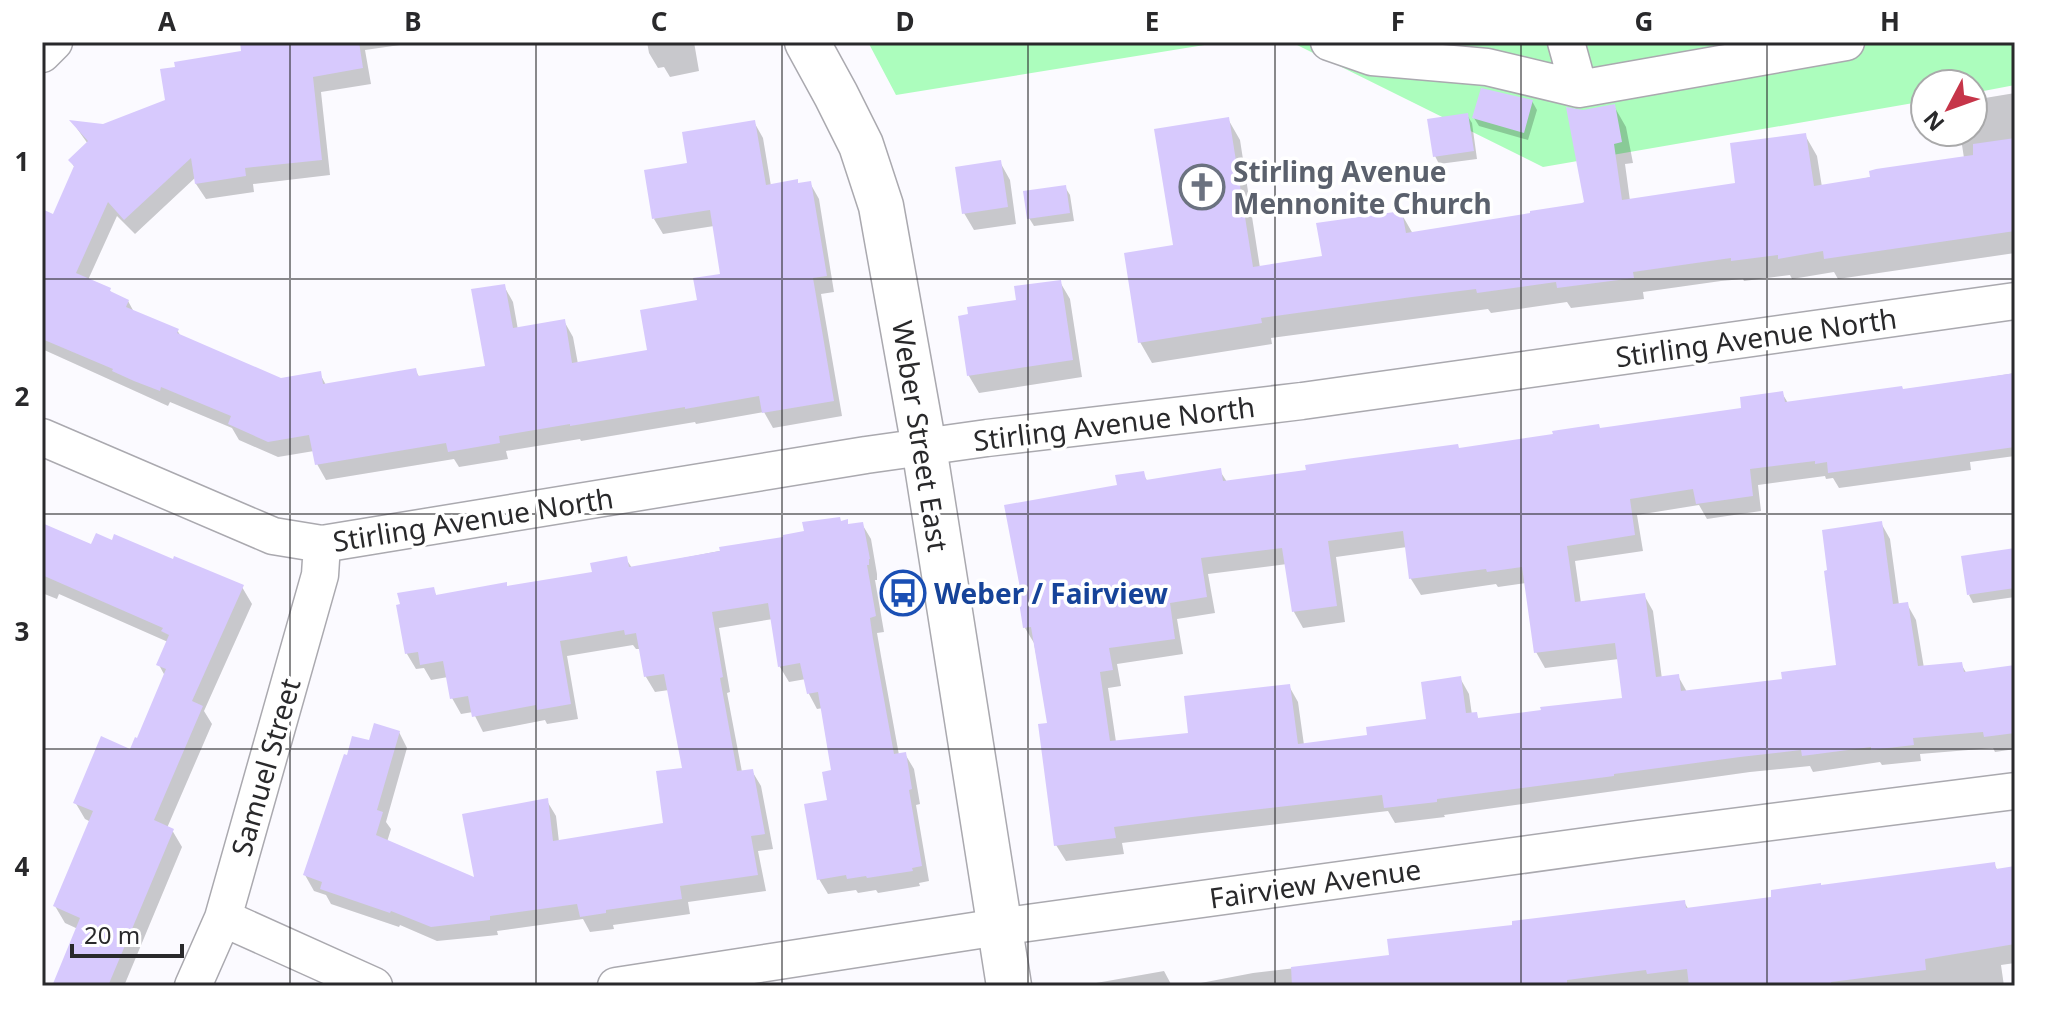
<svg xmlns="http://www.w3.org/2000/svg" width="2057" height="1028" viewBox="0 0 2057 1028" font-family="'Noto Sans',sans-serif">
  <rect width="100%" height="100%" fill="#fbfaff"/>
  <path fill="#acfdbd" d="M 868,42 L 1223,42 L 896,95 Z
    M 1291,42 L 2015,42 L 2015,85 L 1973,93 L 1973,84 L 1925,84 L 1925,101 L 1543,167 Z"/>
  <path fill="#0003" fill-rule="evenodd" d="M 242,42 L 421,42 L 365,50 L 371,84 L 321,92 L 330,175 L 253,184 L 254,192 L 206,199 L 196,184 L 196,177 L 135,234 L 117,216 L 88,280 L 109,289 L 112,294 L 128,301 L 134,312 L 177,330 L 182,338 L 280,380 L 320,374 L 326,385 L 415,370 L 420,378 L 487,367 L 504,286 L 513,302 L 518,330 L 564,321 L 573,337 L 578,364 L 649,351 L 722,276 L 714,226 L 663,234 L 654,219 L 689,165 L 754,122 L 763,138 L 771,186 L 797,181 L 799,185 L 810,183 L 819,199 L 834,292 L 821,294 L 842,416 L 773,428 L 764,412 L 696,424 L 695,422 L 581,441 L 580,439 L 506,451 L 508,459 L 459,467 L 454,459 L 326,480 L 317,464 L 314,451 L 278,457 L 239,440 L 232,428 L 170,402 L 168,406 L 42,349 L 42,211 L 54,216 L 75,168 L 70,160 L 88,144 L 73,123 L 103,126 L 167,101 L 244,53 Z
    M 647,42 L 694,42 L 699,71 L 670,77 L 664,67 L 658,68 L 649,53 Z
    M 2015,93 L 2015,253 L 1838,279 L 1834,272 L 1792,279 L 1790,275 L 1744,281 L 1743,279 L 1721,281 L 1643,292 L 1644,299 L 1571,308 L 1567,302 L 1491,313 L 1488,309 L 1271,338 L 1272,344 L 1152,363 L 1140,342 L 1176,246 L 1228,119 L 1240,140 L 1260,268 L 1325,258 L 1401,213 L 1413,234 L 1583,205 L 1586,202 L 1583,112 L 1614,106 L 1626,127 L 1633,163 L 1625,164 L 1630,201 L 1738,185 L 1805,135 L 1817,156 L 1822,187 L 1964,158 L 1960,132 L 1973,132 L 1973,100 Z
    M 1532,101 L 1537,110 L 1528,140 L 1479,126 L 1474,118 Z
    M 1467,115 L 1472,123 L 1477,159 L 1439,164 L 1435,156 Z
    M 1000,162 L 1010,180 L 1016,224 L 974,230 L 964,213 Z
    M 1065,187 L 1070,195 L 1074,221 L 1034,226 L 1029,218 Z
    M 1060,282 L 1070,299 L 1082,377 L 979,393 L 969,376 L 960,317 L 1018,302 Z
    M 2015,373 L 2015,456 L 1970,462 L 1971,470 L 1839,488 L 1833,478 L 1826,479 L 1825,476 L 1758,485 L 1761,511 L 1707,519 L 1699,505 L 1637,515 L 1643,551 L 1575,561 L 1581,603 L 1644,595 L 1653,611 L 1662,679 L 1678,676 L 1687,692 L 1785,681 L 1839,667 L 1881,523 L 1890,539 L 1899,605 L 1907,604 L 1916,620 L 1924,668 L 1961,664 L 1967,674 L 2015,667 L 2015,749 L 1995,752 L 1993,748 L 1920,754 L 1921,761 L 1882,765 L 1880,762 L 1813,772 L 1810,766 L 1750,772 L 1444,815 L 1445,817 L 1395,823 L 1388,811 L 1202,833 L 1122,843 L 1124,854 L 1066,861 L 1056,845 L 1049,725 L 1034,643 L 1025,628 L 1119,487 L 1143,474 L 1148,482 L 1220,471 L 1227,482 L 1743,410 L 1782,393 L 1788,403 L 1903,391 ZM 1407,547 L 1411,579 L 1421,595 L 1496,584 L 1498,587 L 1526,583 L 1536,652 L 1545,668 L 1619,659 L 1624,699 L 1479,720 L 1476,714 L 1472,715 L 1469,694 L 1460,678 L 1428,721 L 1369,736 L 1304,745 L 1298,702 L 1289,686 L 1190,735 L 1116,742 L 1108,688 L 1121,686 L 1117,664 L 1183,654 L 1177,619 L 1215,613 L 1208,574 L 1287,564 L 1294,612 L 1303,628 L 1345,622 L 1336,557 Z
    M 841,523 L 849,526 L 862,524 L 871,539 L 877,574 L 877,580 L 875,580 L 884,632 L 877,633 L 881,656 L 899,755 L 905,754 L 914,769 L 920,804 L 916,805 L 929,881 L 919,883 L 920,886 L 878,893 L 876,890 L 858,893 L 856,890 L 828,894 L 819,879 L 834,771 L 823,708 L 817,709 L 809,694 L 806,679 L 789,682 L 780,667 L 773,619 L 719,628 L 730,692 L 727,693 L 742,772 L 752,771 L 761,786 L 773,849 L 758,851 L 766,891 L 688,902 L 690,914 L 613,925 L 614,929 L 590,932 L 583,919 L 497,931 L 498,935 L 437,941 L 400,925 L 399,927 L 331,904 L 326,895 L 314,891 L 305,875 L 348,757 L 370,743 L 399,732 L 407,748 L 386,822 L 391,829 L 387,842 L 477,880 L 547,801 L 556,816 L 559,842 L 666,825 L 684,770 L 669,690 L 655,692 L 646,677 L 641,649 L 636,649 L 633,645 L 567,656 L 578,719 L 547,724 L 545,720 L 483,732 L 473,712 L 461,714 L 452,698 L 448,677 L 431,680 L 424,668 L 416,669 L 407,654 L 399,607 L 433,589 L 437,597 L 508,588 L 594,574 L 626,559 L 632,568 L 786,538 Z
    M 42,525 L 92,547 L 242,587 L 252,604 L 204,711 L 212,724 L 167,828 L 172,830 L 182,847 L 124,986 L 55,986 L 78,929 L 65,923 L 55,906 L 91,822 L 85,819 L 75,802 L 131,751 L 139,740 L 165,676 L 159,665 L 168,642 L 59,594 L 57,599 L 42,593 Z
    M 2015,553 L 2015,597 L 1973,603 L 1969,595 Z
    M 1994,864 L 1998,871 L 2015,868 L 2015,963 L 2001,965 L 2004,986 L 1185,986 L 1253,973 L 1391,957 L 1515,927 L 1684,902 L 1689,910 Z
    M 1164,971 L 1172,986 L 1079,986 Z"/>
  <path fill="#d7c9fd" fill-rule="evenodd" d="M 240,42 L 359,42 L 363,68 L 313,77 L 322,160 L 245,168 L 246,176 L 195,184 L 191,158 L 124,220 L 108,202 L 76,273 L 111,288 L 110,291 L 129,300 L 126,307 L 179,329 L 177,333 L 281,378 L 321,371 L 323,384 L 416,368 L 418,376 L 485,366 L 471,289 L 505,284 L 513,328 L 565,319 L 572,363 L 647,350 L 640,310 L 697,300 L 693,278 L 720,274 L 710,210 L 652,219 L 644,170 L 687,163 L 682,132 L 755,120 L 766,185 L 798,179 L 798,183 L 811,181 L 827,276 L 813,278 L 834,401 L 762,413 L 759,396 L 685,409 L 685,407 L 570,426 L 570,424 L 499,436 L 500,443 L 448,452 L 446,443 L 315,465 L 309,435 L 268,442 L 228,424 L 231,416 L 161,387 L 160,391 L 134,381 L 112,371 L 113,369 L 42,339 L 42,209 L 53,214 L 74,166 L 68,160 L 88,141 L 69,120 L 103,124 L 165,100 L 160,69 L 175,67 L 174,62 L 241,51 Z
    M 1481,88 L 1533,100 L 1524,133 L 1472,118 Z
    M 1615,104 L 1622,142 L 1614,144 L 1622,200 L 1735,183 L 1730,143 L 1806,133 L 1814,186 L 1870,177 L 1869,171 L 1876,169 L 1973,155 L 1973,144 L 2015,138 L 2015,231 L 1824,259 L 1823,251 L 1778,259 L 1778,255 L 1731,261 L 1731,258 L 1633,272 L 1634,278 L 1557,288 L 1556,282 L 1477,293 L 1476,289 L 1412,297 L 1261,318 L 1262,323 L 1138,343 L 1124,253 L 1173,245 L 1154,129 L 1229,117 L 1253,267 L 1322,256 L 1316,223 L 1402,211 L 1406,233 L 1530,213 L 1530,211 L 1582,203 L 1584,202 L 1566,107 L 1583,110 Z
    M 1468,113 L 1474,151 L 1433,157 L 1427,119 Z
    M 1001,160 L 1008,207 L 962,214 L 955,167 Z
    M 1066,185 L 1070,213 L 1027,219 L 1023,191 Z
    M 1061,280 L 1073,360 L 967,376 L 958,316 L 968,314 L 967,307 L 1016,300 L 1014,286 Z
    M 2015,373 L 2015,447 L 1828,473 L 1827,462 L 1815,464 L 1815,461 L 1750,469 L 1753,496 L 1696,504 L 1693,489 L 1630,499 L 1635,535 L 1567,546 L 1575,602 L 1645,593 L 1656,677 L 1679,674 L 1681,691 L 1782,679 L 1781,672 L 1836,665 L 1824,571 L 1827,570 L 1822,530 L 1882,521 L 1893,604 L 1908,602 L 1918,666 L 1962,662 L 1964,672 L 2015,665 L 2015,733 L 1984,737 L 1983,732 L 1913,738 L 1914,745 L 1871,750 L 1871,747 L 1802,756 L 1801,750 L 1740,757 L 1614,774 L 1614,776 L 1437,799 L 1437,802 L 1384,808 L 1382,795 L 1192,817 L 1114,827 L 1116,838 L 1054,846 L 1038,724 L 1047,723 L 1031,627 L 1023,628 L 1017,589 L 1020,588 L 1004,505 L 1117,485 L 1115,475 L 1144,471 L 1146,480 L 1221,468 L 1223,481 L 1306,470 L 1305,465 L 1346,459 L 1458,444 L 1459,448 L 1553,434 L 1552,431 L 1599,424 L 1600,428 L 1741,408 L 1740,397 L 1783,391 L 1785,402 L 1902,386 L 1903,389 ZM 1403,531 L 1409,579 L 1486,569 L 1487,572 L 1522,567 L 1534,653 L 1615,643 L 1622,698 L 1540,707 L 1541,710 L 1478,718 L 1477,712 L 1466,713 L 1461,676 L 1421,682 L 1426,719 L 1366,727 L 1367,735 L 1298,744 L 1290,684 L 1184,696 L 1188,733 L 1110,741 L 1100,672 L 1113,670 L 1109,648 L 1175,639 L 1170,603 L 1207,597 L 1201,558 L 1282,548 L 1292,612 L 1337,606 L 1328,541 Z
    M 840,517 L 841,521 L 848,519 L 848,524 L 863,522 L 870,559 L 869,559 L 869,565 L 867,565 L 876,616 L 870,618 L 873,639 L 894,754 L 906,752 L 912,789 L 909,790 L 922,866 L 912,868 L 913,871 L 867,878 L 866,876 L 847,879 L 846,875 L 817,880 L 804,804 L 827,800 L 822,772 L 831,770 L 818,692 L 807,694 L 800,663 L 778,667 L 768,603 L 712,612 L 723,677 L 720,678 L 737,771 L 753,769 L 765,834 L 751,836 L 758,875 L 680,886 L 682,899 L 606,910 L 606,913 L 580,917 L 577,904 L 490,916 L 490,920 L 431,927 L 391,911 L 390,913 L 320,889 L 322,882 L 303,875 L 344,754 L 347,755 L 352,736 L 369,740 L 374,723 L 400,731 L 377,810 L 383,812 L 376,835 L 474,877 L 462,814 L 548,798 L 553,841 L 663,823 L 656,771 L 682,768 L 664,674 L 644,677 L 636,633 L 625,635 L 624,630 L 560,641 L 571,704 L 537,710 L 536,705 L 472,717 L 468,696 L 450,699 L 443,661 L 420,665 L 418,652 L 405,654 L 396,605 L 400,604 L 397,593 L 434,587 L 436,595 L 507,582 L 507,586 L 592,572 L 590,563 L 627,556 L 629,567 L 720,551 L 719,547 L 783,537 L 783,535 L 804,531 L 802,522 Z
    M 42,523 L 91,544 L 96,533 L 112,540 L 114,534 L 173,559 L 174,556 L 244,585 L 192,701 L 203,706 L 154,820 L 174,829 L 108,986 L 52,986 L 80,918 L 53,906 L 93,811 L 73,803 L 101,736 L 130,749 L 135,737 L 137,738 L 166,669 L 156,665 L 169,635 L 161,631 L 163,628 L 42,575 Z
    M 2015,548 L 2015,588 L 1967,595 L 1961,556 Z
    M 1995,862 L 1996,869 L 2015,866 L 2015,944 L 1925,959 L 1926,970 L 1831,982 L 1832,986 L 1791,986 L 1791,983 L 1770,986 L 1689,986 L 1687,969 L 1647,974 L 1646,970 L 1567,980 L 1567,983 L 1543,986 L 1292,986 L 1291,967 L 1389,955 L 1387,939 L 1512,925 L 1512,921 L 1685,900 L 1686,908 L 1771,897 L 1771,890 L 1821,883 L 1821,885 Z"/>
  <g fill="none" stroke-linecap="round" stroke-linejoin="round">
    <g stroke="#aaa9af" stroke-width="39">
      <path id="minor" d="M 1329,42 L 1372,57 L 1487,67 L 1579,89 L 1846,42
        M 1566,42 L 1579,89
        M 42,54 L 54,42
        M 42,437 L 273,536 L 322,544 L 866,455 L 987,438 L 1302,401 L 2015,301
        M 223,918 L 374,986
        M 193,986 L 223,918 L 320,575 L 322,544
        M 616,986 L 999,927 L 1638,839 L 2015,791"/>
    </g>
    <g stroke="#aaa9af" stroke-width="47">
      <path id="major" d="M 807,42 L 836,95 L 861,145 L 881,206 L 924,447 L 1009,986"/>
    </g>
    <use href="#minor" stroke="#fff" stroke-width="36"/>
    <use href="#major" stroke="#fff" stroke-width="44"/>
  </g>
  <path fill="none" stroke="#29292b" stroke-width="2" stroke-opacity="0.55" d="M 290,42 L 290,986M 536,42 L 536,986M 782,42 L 782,986M 1028,42 L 1028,986M 1275,42 L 1275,986M 1521,42 L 1521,986M 1767,42 L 1767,986M 42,279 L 2015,279M 42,514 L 2015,514M 42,749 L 2015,749"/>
  <defs>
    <g id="church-ring" transform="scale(2.3)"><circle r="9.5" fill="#fff" stroke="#6b7280" stroke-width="1.5"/><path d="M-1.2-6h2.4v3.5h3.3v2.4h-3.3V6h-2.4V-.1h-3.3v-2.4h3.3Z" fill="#6b7280"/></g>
    <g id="bus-ring" transform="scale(2.3)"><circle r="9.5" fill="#fff" stroke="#1a4fb4" stroke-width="1.5"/><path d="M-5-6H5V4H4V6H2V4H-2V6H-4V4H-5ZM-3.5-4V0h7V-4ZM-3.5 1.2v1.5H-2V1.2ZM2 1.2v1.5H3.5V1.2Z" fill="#1a4fb4"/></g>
  </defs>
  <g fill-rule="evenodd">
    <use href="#church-ring" x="1202" y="187"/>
    <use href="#bus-ring" x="903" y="593"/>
  </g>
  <g text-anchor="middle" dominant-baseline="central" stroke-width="7" stroke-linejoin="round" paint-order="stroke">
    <g font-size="28" font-weight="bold" fill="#5b616d" stroke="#fff" text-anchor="start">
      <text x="1233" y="171">Stirling Avenue<tspan x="1233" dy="32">Mennonite Church</tspan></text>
    </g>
    <g font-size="28" fill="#29292b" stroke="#fff">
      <text transform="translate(1756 337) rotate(-8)">Stirling Avenue North</text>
      <text transform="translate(1114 423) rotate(-7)">Stirling Avenue North</text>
      <text transform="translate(921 436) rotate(81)">Weber Street East</text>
      <text transform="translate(473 519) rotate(-9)">Stirling Avenue North</text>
      <text transform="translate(265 767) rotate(-74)">Samuel Street</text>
      <text transform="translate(1315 883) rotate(-8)">Fairview Avenue</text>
    </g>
    <g font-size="28" font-weight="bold" fill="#164399" stroke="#fff" text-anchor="start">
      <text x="934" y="593">Weber / Fairview</text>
    </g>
  </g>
  <rect width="2057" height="1028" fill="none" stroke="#ffffff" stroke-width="88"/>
  <g transform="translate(1949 108) rotate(229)"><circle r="38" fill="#ffffff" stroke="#a9a9aa" stroke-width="2"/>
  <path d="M0-6L14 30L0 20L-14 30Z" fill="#c63549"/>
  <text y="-12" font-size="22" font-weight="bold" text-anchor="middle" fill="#29292b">N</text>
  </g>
  <path d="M72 944v12h110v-12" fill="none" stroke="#29292b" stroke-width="4"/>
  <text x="84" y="944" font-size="24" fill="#29292b" stroke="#ffffff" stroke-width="6" paint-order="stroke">20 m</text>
  <rect x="44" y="44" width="1969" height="940" fill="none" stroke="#29292b" stroke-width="3"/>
  <g font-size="26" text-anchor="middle" font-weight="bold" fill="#29292b">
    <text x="167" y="31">A</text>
    <text x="413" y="31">B</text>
    <text x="659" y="31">C</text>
    <text x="905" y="31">D</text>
    <text x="1152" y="31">E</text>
    <text x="1398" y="31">F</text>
    <text x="1644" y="31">G</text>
    <text x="1890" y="31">H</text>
    <text x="22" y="171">1</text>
    <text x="22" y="406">2</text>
    <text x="22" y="641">3</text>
    <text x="22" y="876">4</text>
  </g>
</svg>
